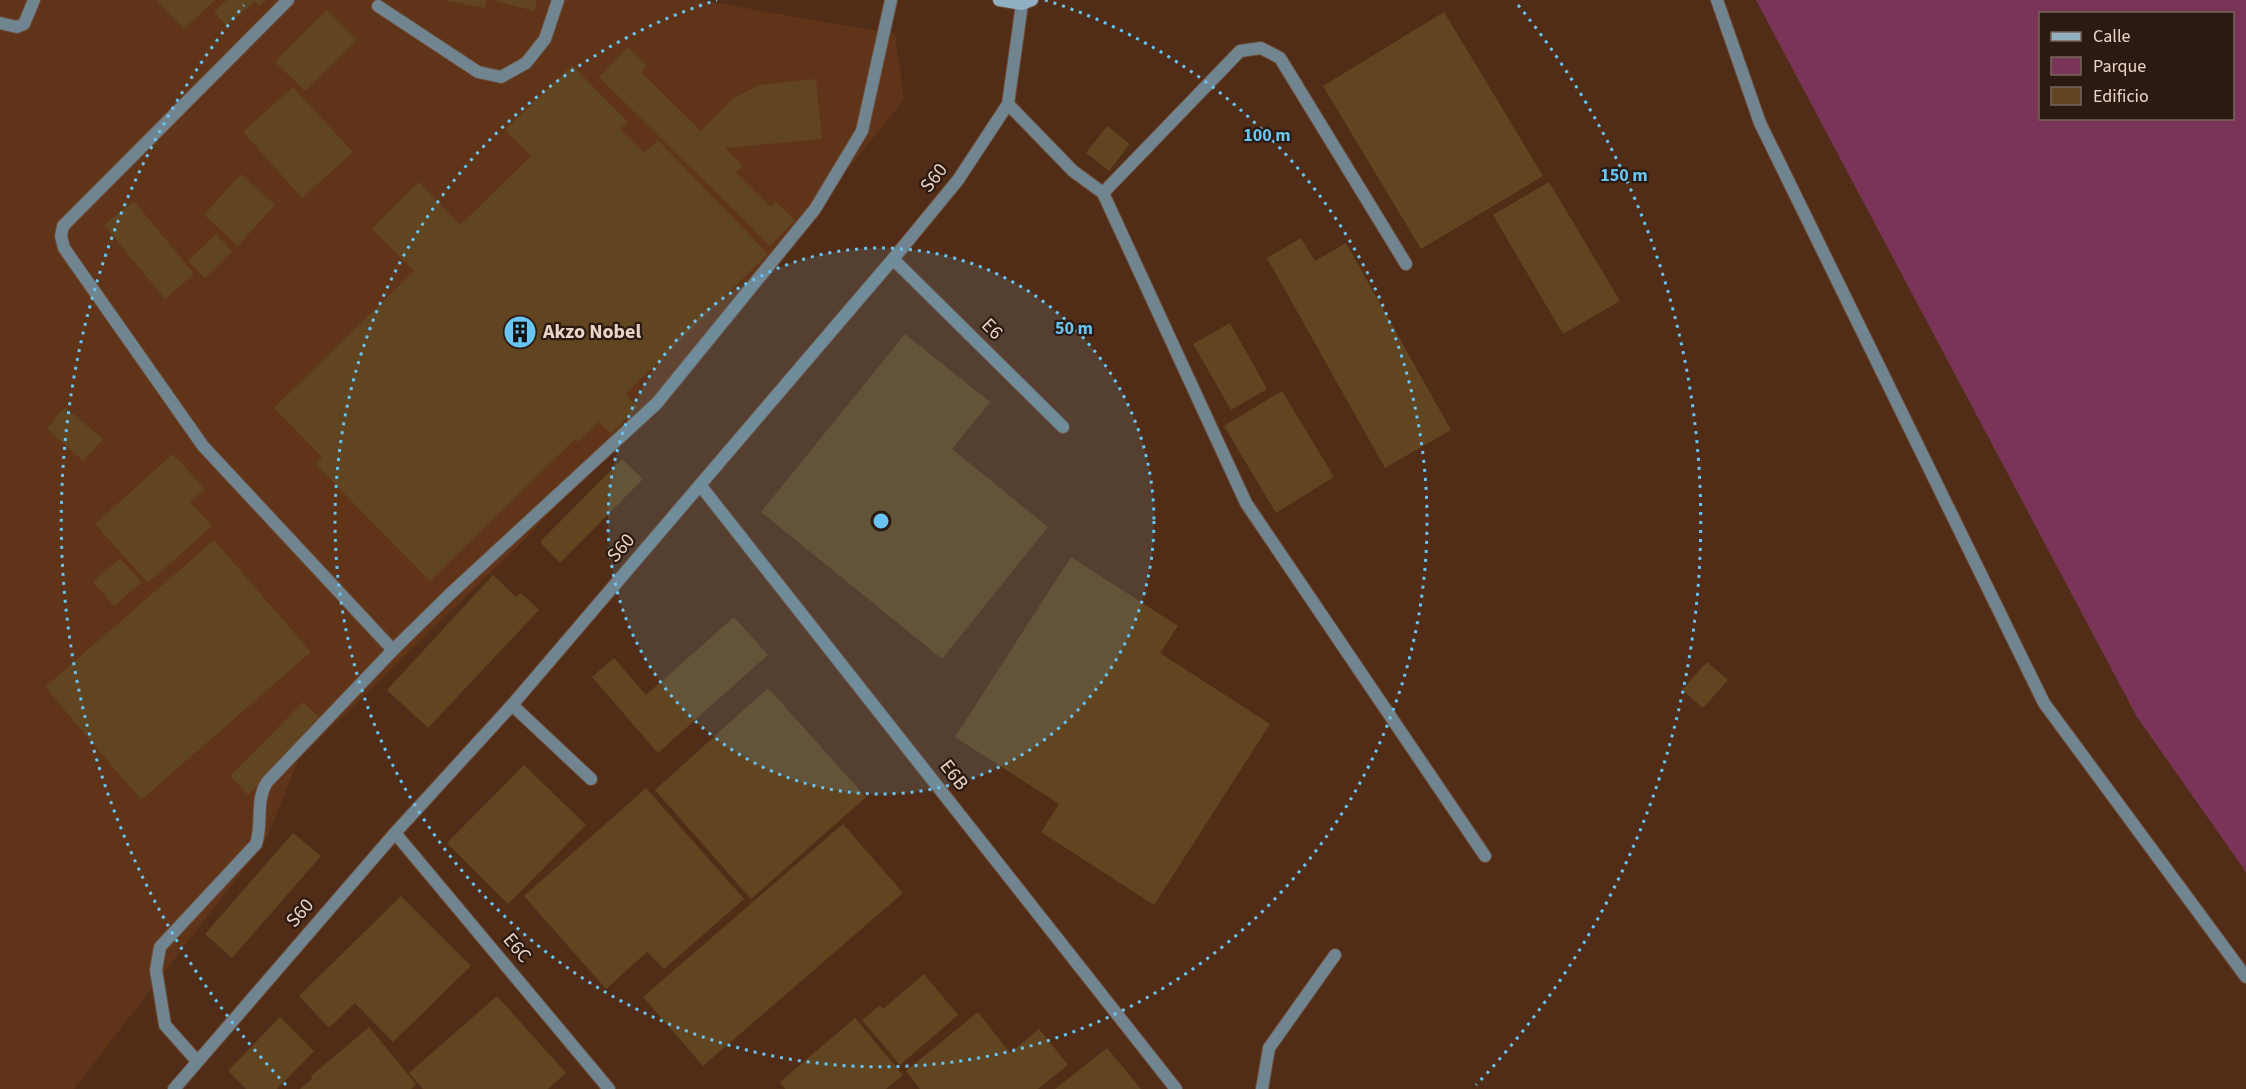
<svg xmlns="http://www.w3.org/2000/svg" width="2246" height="1089" viewBox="0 0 2246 1089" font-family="'Source Sans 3',sans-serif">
  <rect width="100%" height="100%" fill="#512d17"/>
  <path fill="#5f3419" d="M 0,0 L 699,0 L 895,34 L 904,100 L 657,403 L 519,545 L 299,759 L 265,842 L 74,1089 L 0,1089 Z"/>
  <path fill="#793457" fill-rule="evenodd" d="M 1756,0 L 2246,0 L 2246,872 L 2137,717 ZM 2040,14 L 2232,14 L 2232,118 L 2040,118 Z"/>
  <path fill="#614420" d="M 156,0 L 215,0 L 184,29 Z
    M 227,0 L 265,0 L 259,6 L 255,1 L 226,26 L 214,11 Z
    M 442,0 L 486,0 L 485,8 Z
    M 492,0 L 537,0 L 534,11 Z
    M 327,10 L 357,40 L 305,91 L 275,62 Z
    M 1444,12 L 1543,176 L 1421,249 L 1323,86 Z
    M 628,47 L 647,66 L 641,72 L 701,131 L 732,99 L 759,85 L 816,79 L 822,139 L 725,148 L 743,166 L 736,173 L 771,207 L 776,202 L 795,220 L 770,246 L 599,77 Z
    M 572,65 L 628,122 L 620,129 L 644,153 L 658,140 L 768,254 L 625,394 L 638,407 L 611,434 L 599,422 L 578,442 L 575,439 L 430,581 L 315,464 L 322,457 L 274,408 L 414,271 L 372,229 L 419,182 L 460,225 L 531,156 L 505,130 Z
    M 293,87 L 353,152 L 302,198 L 243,132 Z
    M 1107,126 L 1130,144 L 1109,171 L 1086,153 Z
    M 241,174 L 275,205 L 238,246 L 204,215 Z
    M 1549,182 L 1620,301 L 1563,334 L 1493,215 Z
    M 134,201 L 194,274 L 165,299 L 104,225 Z
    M 216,234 L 232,251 L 205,278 L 188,261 Z
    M 1301,238 L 1315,261 L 1346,243 L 1451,430 L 1385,468 L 1267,258 Z
    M 1230,323 L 1267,389 L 1231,410 L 1193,344 Z
    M 905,334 L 990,402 L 952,449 L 1048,527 L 942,659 L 761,512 Z
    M 1282,391 L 1334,477 L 1276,513 L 1224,426 Z
    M 65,407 L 103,439 L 83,461 L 47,429 Z
    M 173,454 L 205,489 L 190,502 L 212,526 L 148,583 L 95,524 Z
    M 622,459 L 643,479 L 560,563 L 540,542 Z
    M 214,540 L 311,652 L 141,800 L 45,687 Z
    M 1071,557 L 1178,626 L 1160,653 L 1270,724 L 1154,905 L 1041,832 L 1059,804 L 955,737 Z
    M 120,558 L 142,582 L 114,606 L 93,582 Z
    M 493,575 L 516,597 L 521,593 L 539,610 L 428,728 L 387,690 Z
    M 734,617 L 768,655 L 658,753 L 592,677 L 614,658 L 646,695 Z
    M 1707,662 L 1728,680 L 1703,708 L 1682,690 Z
    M 768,688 L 866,797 L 751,899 L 655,790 Z
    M 303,702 L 322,720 L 248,795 L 230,776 Z
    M 524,765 L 586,825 L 508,904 L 447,843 Z
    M 646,788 L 744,899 L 664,969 L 647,952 L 606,989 L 524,896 Z
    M 843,824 L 903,893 L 703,1066 L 643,997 Z
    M 293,833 L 321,856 L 232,958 L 205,934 Z
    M 401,896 L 471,966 L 393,1042 L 355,1003 L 329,1028 L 299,996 Z
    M 924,974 L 958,1015 L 900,1065 L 862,1020 L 880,1005 L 883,1009 Z
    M 497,996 L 566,1073 L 548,1089 L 423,1089 L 409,1073 Z
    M 978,1012 L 1010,1053 L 1039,1029 L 1068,1065 L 1038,1089 L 920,1089 L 906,1071 Z
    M 280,1017 L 314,1051 L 277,1089 L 246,1089 L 228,1071 Z
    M 855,1018 L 903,1075 L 886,1089 L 785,1089 L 780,1082 Z
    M 369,1027 L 416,1084 L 411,1089 L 300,1089 L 312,1079 L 311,1076 Z
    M 1107,1048 L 1141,1089 L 1055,1089 Z"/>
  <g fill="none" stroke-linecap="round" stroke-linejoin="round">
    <g stroke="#6d4b37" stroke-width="14">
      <path id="service" d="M 288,0 L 63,226 L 61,236 L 64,248 L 203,446 L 393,650
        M 1717,0 L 1760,123 L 2044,703 L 2246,977
        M 378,6 L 478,72 L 501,77 L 526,63 L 545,39 L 558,0
        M 0,23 L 17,27 L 24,24 L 34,0
        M 1008,104 L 1073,171 L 1103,193 L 1246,503 L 1485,856
        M 1103,193 L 1240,51 L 1261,48 L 1280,58 L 1406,264
        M 893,259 L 1063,427
        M 700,485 L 1176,1089
        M 512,705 L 591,779
        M 395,833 L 609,1089
        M 197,1061 L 165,1025 L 156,970 L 160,947 L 256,844 C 263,823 255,801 267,782 L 393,650 L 449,595 L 657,403 L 815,209 L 862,131 L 891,0
        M 1262,1089 L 1269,1048 L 1335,955"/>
    </g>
    <g stroke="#6d4b37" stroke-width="14">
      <path id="minor" d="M 174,1089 L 395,833 L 512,705 L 893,259 L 958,180 L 1008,104 L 1022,4"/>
    </g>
    <g stroke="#6d4b37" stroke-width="14">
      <path id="secondary" d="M 999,0 L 1022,4 L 1032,0"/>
    </g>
    <use href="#service" stroke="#718590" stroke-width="12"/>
    <use href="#minor" stroke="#718590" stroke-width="12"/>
    <use href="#secondary" stroke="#91b1c2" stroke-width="12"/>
  </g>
  <circle cx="881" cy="521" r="273" fill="#68c4f0" fill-opacity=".12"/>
  <g fill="none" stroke="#68c4f0" stroke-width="3" stroke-dasharray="3 6">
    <circle cx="881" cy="521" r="273"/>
    <path d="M1045 0A546 546 0 1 1 717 0"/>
    <path d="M286 1085A820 820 0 0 1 244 5M1518 5A820 820 0 0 1 1476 1085"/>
  </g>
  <defs>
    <g id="building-disc" transform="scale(1.725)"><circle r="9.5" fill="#68c4f0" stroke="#2b1a11"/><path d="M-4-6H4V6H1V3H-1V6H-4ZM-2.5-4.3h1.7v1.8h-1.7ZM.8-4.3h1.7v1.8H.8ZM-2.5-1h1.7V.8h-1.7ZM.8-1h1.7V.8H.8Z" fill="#111"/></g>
  </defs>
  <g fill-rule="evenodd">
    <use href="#building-disc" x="520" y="332"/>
  </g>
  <g text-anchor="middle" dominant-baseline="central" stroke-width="4.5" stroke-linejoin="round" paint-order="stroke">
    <g font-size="20" fill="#ebd4c7" stroke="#2b1a11">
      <text transform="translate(934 178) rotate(-52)">S60</text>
      <text transform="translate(992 329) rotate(45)">E6</text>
      <text transform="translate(621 548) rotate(-49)">S60</text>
      <text transform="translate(954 775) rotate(52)">E6B</text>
      <text transform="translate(300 913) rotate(-49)">S60</text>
      <text transform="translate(517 948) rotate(50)">E6C</text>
    </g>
    <g font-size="20" font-weight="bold" fill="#ebd4c7" stroke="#2b1a11" text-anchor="start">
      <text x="543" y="332">Akzo Nobel</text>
    </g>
  </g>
  <circle cx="881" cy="521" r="9" fill="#68c4f0" stroke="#2b1a11" stroke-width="3"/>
  <g font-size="18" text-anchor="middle" font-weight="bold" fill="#68c4f0" stroke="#2b1a11" stroke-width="4.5" stroke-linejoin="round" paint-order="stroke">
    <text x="1267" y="141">100 m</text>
    <text x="1624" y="181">150 m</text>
    <text x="1074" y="334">50 m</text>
  </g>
  <rect x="2039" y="12" width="195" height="108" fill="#2b1a11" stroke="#78645a" stroke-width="1.5"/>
  <rect x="2051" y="32" width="30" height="9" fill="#91b1c2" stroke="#78645a" stroke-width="1.5"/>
  <text x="2093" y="42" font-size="18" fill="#ebd4c7">Calle</text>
  <rect x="2051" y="57" width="30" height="18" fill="#793457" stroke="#78645a" stroke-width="1.5"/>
  <text x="2093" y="72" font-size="18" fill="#ebd4c7">Parque</text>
  <rect x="2051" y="87" width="30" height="18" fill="#614420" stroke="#78645a" stroke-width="1.5"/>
  <text x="2093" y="102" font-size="18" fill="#ebd4c7">Edificio</text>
</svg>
